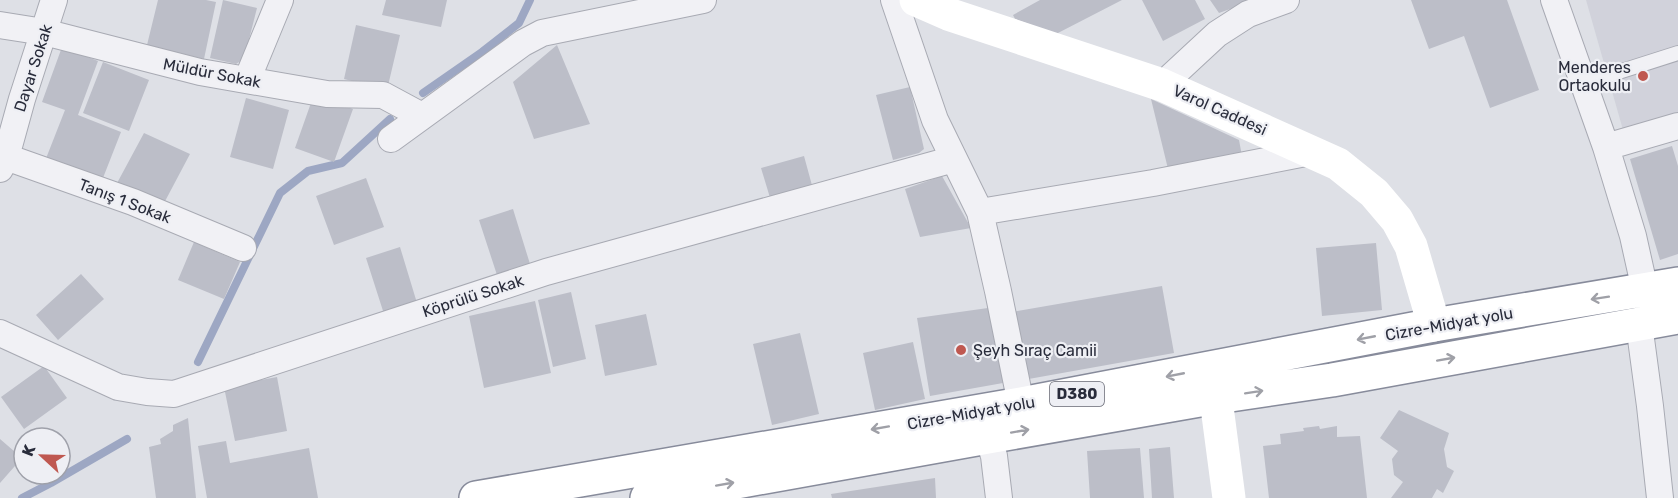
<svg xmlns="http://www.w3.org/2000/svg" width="1678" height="498" viewBox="0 0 1678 498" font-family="Rubik,sans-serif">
  <rect width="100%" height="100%" fill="#dee0e6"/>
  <path fill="#d1d2db" d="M 1586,0 L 1678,0 L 1678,112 L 1623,130 Z"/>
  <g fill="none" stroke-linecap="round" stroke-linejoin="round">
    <path stroke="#9da7c3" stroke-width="8" d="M 423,93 L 482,52 L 519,23 L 530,0
      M 198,362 L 280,193 L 308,171 L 342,163 L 390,119
      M 22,498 L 51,483 L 127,439"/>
  </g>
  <path fill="#bcbec8" d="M 158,0 L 206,0 L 216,2 L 204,59 L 147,45 Z
    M 223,0 L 257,8 L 244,59 L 236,64 L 210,58 Z
    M 386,0 L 447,0 L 441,27 L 382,15 Z
    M 1040,0 L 1122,0 L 1056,34 L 1015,19 L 1013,15 Z
    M 1142,0 L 1195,0 L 1205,19 L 1163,41 Z
    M 1210,0 L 1255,0 L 1219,13 Z
    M 1411,0 L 1507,0 L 1539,90 L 1490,108 L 1464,36 L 1429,49 Z
    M 356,25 L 400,35 L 387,90 L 344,79 Z
    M 557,45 L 590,124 L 534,139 L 513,82 Z
    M 62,47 L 98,61 L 78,115 L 121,132 L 101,183 L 45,161 L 65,110 L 42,102 Z
    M 103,62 L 149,80 L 129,131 L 83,113 Z
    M 910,87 L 924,149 L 919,153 L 893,160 L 876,95 Z
    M 246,98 L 289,110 L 273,169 L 230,157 Z
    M 1151,99 L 1239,140 L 1242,156 L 1169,173 Z
    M 312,100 L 333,108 L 335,103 L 353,109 L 334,162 L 295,148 Z
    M 144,133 L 190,154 L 163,205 L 116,185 Z
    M 1672,146 L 1678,166 L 1678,254 L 1660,260 L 1630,159 Z
    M 804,156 L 813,189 L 771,201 L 761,168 Z
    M 942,176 L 971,228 L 920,237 L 905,189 Z
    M 366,178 L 384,227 L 334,245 L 316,196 Z
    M 513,209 L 530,264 L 497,275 L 479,220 Z
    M 194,242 L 240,262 L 224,299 L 178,280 Z
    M 1376,243 L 1382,310 L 1322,316 L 1316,248 Z
    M 400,247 L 417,303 L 384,314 L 366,258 Z
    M 81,274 L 104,299 L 58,340 L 36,315 Z
    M 1162,286 L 1174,353 L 1023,380 L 1012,312 Z
    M 571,292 L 586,359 L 553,367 L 538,300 Z
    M 535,301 L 551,373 L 484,388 L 469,316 Z
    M 995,307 L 1003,383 L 930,396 L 917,318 Z
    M 646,314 L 657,365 L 605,376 L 595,325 Z
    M 800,333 L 819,414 L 772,425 L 753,344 Z
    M 913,342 L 925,399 L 875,410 L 863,353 Z
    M 44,366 L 67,398 L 24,429 L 1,397 Z
    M 277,377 L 287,431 L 235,441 L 224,387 Z
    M 1399,410 L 1449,433 L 1444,449 L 1447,467 L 1454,471 L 1443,493 L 1437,489 L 1432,498 L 1391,498 L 1403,482 L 1394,475 L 1392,459 L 1398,451 L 1380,438 Z
    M 188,418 L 196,498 L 156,498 L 149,447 L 161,444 L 160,439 L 173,431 L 173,425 Z
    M 1319,426 L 1320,429 L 1337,426 L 1337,437 L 1360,436 L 1367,498 L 1269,498 L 1263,446 L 1281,444 L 1280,434 L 1304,431 L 1303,428 Z
    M 0,439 L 22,458 L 0,483 Z
    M 226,441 L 230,463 L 309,448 L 318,498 L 207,498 L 198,446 Z
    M 1170,447 L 1174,498 L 1152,498 L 1149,449 Z
    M 1140,448 L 1144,498 L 1090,498 L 1087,451 Z
    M 935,478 L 936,498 L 832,498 L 831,494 Z"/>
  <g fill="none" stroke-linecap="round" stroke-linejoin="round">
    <g stroke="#a8aab3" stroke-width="16">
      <path id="lane" d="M 1584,83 L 1678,53"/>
    </g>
    <g stroke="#a8aab3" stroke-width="28">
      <path id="street" d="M 894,0 L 935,120 L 980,212 L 998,291 L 1021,404
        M 1554,0 L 1606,147 L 1633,236 L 1645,290
        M 0,25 L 44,32 L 200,72 L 327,94 L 383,95 L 422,116
        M 247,80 L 280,0
        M 1162,85 L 1217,34 L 1248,14 L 1286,0
        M 391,139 L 523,43 L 542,33 L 703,0
        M 1606,147 L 1678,126
        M 6,157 L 133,202 L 243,248
        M 0,169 L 6,157 L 22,99 L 54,0
        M 980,212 L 1153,183 L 1311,152
        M 1639,324 L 1650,406 L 1660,498
        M 0,333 L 118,387 L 147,392 L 174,394 L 546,272 L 954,159
        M 988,437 L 994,456 L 999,498"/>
    </g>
    <g stroke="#878b9b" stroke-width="36">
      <path id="highway" d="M 476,498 L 1021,404 L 1434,325 L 1678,284
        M 647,498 L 988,437 L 1217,397 L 1332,380 L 1678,317"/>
    </g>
    <use href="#lane" stroke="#f1f1f5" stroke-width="14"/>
    <use href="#street" stroke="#f1f1f5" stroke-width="26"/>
    <path stroke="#fff" stroke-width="33" d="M 916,0 L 948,14 L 1162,85 L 1338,164 L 1374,193 L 1397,220 L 1411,246 L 1434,325
      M 1212,369 L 1229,498"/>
    <use href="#highway" stroke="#fff" stroke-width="33"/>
  </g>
  <defs><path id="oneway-shaft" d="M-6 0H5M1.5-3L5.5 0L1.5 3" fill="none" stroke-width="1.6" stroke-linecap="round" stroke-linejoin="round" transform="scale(1.5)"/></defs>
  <g stroke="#9fa0a7">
    <use href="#oneway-shaft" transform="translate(1600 298) rotate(171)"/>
    <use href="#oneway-shaft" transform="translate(1366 338) rotate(169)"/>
    <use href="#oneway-shaft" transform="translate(1446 359) rotate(-10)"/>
    <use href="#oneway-shaft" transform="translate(1175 375) rotate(169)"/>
    <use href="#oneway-shaft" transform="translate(1254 392) rotate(-9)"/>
    <use href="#oneway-shaft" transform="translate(880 428) rotate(170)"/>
    <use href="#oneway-shaft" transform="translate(1020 431) rotate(-10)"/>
    <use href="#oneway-shaft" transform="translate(725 484) rotate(-10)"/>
  </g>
  <g fill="#bf5850" stroke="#eeeff4" stroke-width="2">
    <circle cx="1643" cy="76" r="6"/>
    <circle cx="961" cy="350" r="6"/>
  </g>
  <g text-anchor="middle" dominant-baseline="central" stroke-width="4.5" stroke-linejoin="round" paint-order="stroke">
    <rect fill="#eeeff4" stroke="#646672" stroke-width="1.5" x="1050" y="382" width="54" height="24" rx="4.5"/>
    <g font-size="15" font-weight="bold" fill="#292c3b">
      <text x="1077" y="394">D380</text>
    </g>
    <g font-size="16" fill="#292c3b" stroke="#eeeff4" text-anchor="end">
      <text x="1631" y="67">Menderes<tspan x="1631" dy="18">Ortaokulu</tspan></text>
      <text x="973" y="350" text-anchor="start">Şeyh Sıraç Camii</text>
    </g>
    <g font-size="16" fill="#292c3b" stroke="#eeeff4">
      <text transform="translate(33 68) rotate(-72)">Dayar Sokak</text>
      <text transform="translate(212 73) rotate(11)">Müldür Sokak</text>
      <text transform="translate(1220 110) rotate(24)">Varol Caddesi</text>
      <text transform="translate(125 201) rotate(21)">Tanış 1 Sokak</text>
      <text transform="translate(473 296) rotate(-18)">Köprülü Sokak</text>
      <text transform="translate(1449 324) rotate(-10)">Cizre-Midyat yolu</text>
      <text transform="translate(971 413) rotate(-10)">Cizre-Midyat yolu</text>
    </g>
  </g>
  <g transform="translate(42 456) rotate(292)"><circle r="28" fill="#eeeff4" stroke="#9fa1aa" stroke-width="1.5"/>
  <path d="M0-4.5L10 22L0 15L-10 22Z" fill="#bf5850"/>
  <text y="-9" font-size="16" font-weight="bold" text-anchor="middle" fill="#292c3b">K</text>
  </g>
</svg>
